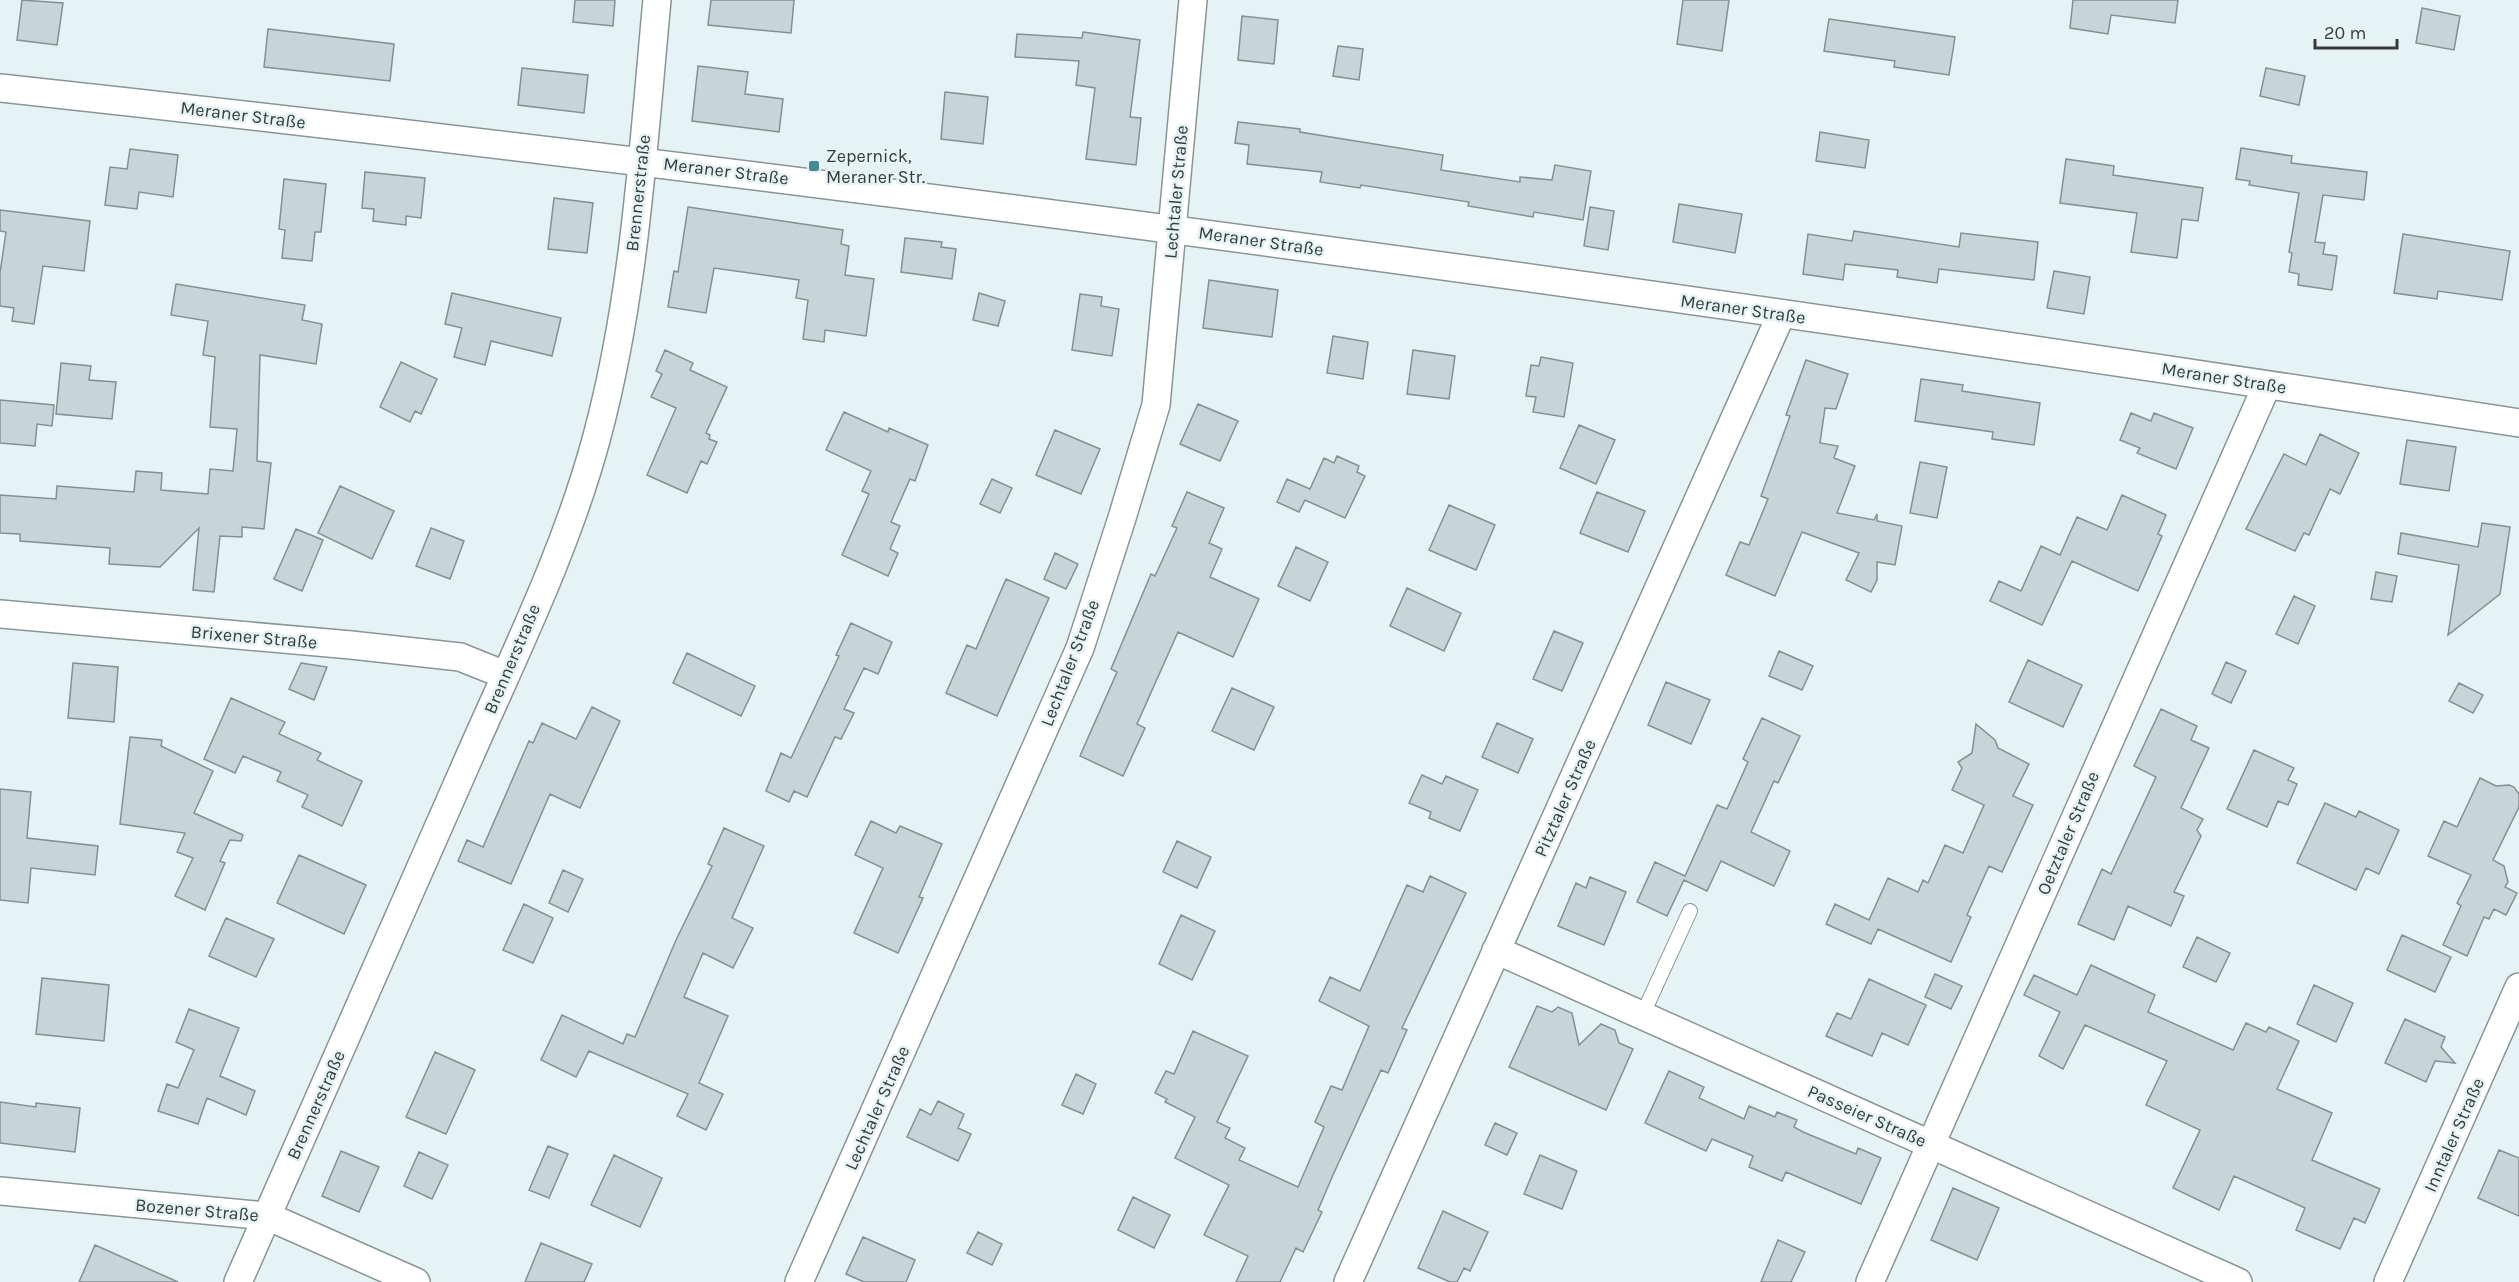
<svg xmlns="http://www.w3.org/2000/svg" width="2519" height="1282" viewBox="0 0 2519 1282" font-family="Karla,sans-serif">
  <rect width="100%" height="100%" fill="#e6f3f5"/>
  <path fill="#c8d5d7" stroke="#849092" stroke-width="1.5" d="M 22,0 L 63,3 L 57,45 L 17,40 Z
    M 575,0 L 615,0 L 613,26 L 573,22 Z
    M 711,0 L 794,0 L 791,33 L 708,25 Z
    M 1683,0 L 1729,0 L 1722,51 L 1677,44 Z
    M 2073,0 L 2178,0 L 2175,23 L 2111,15 L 2108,34 L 2070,28 Z
    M 2422,8 L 2460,16 L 2454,50 L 2416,43 Z
    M 1242,16 L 1278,20 L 1274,64 L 1238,60 Z
    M 1829,19 L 1955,37 L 1949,75 L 1894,67 L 1895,61 L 1824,51 Z
    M 268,29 L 394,44 L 390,81 L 264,67 Z
    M 1083,32 L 1140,40 L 1130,117 L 1141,118 L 1136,165 L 1086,159 L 1095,88 L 1076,85 L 1079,61 L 1015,57 L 1017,34 L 1082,38 Z
    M 1338,46 L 1363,49 L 1359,80 L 1333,76 Z
    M 698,66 L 748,72 L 745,94 L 783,99 L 779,132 L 692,121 Z
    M 522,68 L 588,75 L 584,113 L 518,105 Z
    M 2266,68 L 2305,76 L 2299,105 L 2260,96 Z
    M 945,92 L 988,97 L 983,144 L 941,139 Z
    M 1238,122 L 1300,129 L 1300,132 L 1443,155 L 1441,170 L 1520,182 L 1520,177 L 1552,180 L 1555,165 L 1591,171 L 1583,220 L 1534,212 L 1533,217 L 1468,206 L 1469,202 L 1361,185 L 1360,188 L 1320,182 L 1322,172 L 1247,164 L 1249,145 L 1235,143 Z
    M 1820,132 L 1869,140 L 1865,168 L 1816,161 Z
    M 2241,148 L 2292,156 L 2291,163 L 2367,172 L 2364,200 L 2323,195 L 2315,242 L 2325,243 L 2323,254 L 2337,256 L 2332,290 L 2298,285 L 2299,274 L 2289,272 L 2292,253 L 2289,252 L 2299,193 L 2249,185 L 2250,181 L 2236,179 Z
    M 130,149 L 178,155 L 173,197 L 139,192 L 137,209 L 105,205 L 110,167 L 127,169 Z
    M 2066,159 L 2114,166 L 2113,175 L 2203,188 L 2198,221 L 2182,219 L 2177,258 L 2131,252 L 2137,213 L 2060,203 Z
    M 365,172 L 425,178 L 421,218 L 406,216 L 406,225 L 373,221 L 374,209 L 362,208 Z
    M 284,179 L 326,184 L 321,232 L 315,232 L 312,261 L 282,258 L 285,230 L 279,229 Z
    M 554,198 L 593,203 L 587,253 L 548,249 Z
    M 1679,204 L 1742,214 L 1735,253 L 1673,242 Z
    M 688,207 L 843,230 L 841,244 L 849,246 L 845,275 L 874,279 L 866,336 L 825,330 L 824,342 L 803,339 L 808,300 L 796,298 L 799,280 L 714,268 L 706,313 L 668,307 L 674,271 L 678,272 Z
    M 1590,207 L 1614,211 L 1608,250 L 1584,246 Z
    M 0,210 L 90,221 L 84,271 L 43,266 L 34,324 L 12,321 L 14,308 L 0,306 L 0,273 L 6,232 L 0,231 Z
    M 1854,231 L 1959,247 L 1961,233 L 2038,242 L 2034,280 L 1939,269 L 1937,283 L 1897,277 L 1898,270 L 1845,264 L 1843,280 L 1803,274 L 1808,234 L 1852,241 Z
    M 2403,234 L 2510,251 L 2502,300 L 2438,291 L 2437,299 L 2394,293 Z
    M 905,238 L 942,242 L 941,247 L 956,249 L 952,279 L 901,272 Z
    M 2054,271 L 2090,277 L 2084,314 L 2047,308 Z
    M 1209,280 L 1278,290 L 1272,337 L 1203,328 Z
    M 176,284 L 305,305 L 302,320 L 322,324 L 316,364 L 260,355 L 257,461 L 271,463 L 264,529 L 242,527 L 242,537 L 220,536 L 214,592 L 193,590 L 199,528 L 160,567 L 109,564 L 110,548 L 20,541 L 20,534 L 0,533 L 0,495 L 56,499 L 57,486 L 134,492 L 136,471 L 162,473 L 161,490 L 208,494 L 210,469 L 233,471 L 237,429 L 210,427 L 215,357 L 203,355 L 208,321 L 171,315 Z
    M 452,293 L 561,318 L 552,356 L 491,341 L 485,365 L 454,357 L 462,328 L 445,324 Z
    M 979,293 L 1005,301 L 998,326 L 973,320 Z
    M 1080,294 L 1102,297 L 1101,306 L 1119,309 L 1112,356 L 1072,350 Z
    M 1333,336 L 1368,342 L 1363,379 L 1327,373 Z
    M 665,350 L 693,363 L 690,370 L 727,387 L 706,433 L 710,435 L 709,439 L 717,442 L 707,464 L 701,461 L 687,493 L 647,475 L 676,408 L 651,397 L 662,374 L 656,371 Z
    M 1413,350 L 1455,356 L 1449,399 L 1407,394 Z
    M 1541,357 L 1573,363 L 1564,417 L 1533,412 L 1536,397 L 1526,396 L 1531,365 L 1539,366 Z
    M 1806,360 L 1848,374 L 1836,409 L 1825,408 L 1820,443 L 1838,446 L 1834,458 L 1855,466 L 1837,513 L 1874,520 L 1877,514 L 1877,521 L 1902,526 L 1895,565 L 1877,562 L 1877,580 L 1871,592 L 1846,580 L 1859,553 L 1802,532 L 1775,596 L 1726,575 L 1740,542 L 1749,545 L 1768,499 L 1761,496 L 1790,416 L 1786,415 Z
    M 401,362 L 437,379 L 421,414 L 415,411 L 410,422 L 380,407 Z
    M 61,363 L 91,366 L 89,380 L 116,382 L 112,419 L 56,414 Z
    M 1921,379 L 1963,385 L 1962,391 L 2040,403 L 2034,445 L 1992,439 L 1993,432 L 1915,421 Z
    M 0,400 L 54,405 L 52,426 L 37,424 L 35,446 L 0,443 Z
    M 1198,404 L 1238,421 L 1220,461 L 1180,444 Z
    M 844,412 L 888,432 L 889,428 L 928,445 L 915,481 L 910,479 L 891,522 L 900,526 L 890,549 L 898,553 L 888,576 L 842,555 L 869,494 L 862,491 L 871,471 L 826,450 Z
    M 2131,413 L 2151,421 L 2154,413 L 2193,428 L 2176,469 L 2137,453 L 2140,448 L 2120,440 Z
    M 1579,425 L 1615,440 L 1596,484 L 1560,468 Z
    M 1055,430 L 1100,449 L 1081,494 L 1036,475 Z
    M 2320,434 L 2359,453 L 2340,494 L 2330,489 L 2309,535 L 2304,533 L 2295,551 L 2246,529 L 2284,454 L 2306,465 Z
    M 2407,440 L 2456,447 L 2449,491 L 2400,484 Z
    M 1337,456 L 1359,466 L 1357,472 L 1365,476 L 1345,518 L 1305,500 L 1299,512 L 1277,502 L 1287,479 L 1310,489 L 1324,458 L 1334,463 Z
    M 1920,462 L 1947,467 L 1937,518 L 1910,513 Z
    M 992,479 L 1012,488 L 1000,513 L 980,504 Z
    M 340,486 L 394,511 L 372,559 L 318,533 Z
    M 1187,492 L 1224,508 L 1209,543 L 1222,549 L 1210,577 L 1259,599 L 1233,657 L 1178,632 L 1137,724 L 1145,728 L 1123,776 L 1080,756 L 1117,672 L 1111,669 L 1151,574 L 1155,576 L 1177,528 L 1172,526 Z
    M 1597,492 L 1645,511 L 1628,552 L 1580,533 Z
    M 2122,495 L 2166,515 L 2158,534 L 2162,536 L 2138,591 L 2072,561 L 2042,625 L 1990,601 L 1999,581 L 2021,591 L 2041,546 L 2060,555 L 2077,517 L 2107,530 Z
    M 1449,505 L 1495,525 L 1476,570 L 1429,550 Z
    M 2482,523 L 2510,527 L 2500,594 L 2448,635 L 2459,565 L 2398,554 L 2401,533 L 2478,547 Z
    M 431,528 L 464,541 L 450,579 L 416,566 Z
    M 296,529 L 323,540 L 302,591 L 274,579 Z
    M 1296,547 L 1328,562 L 1310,601 L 1278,586 Z
    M 1055,553 L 1078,564 L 1066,589 L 1044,579 Z
    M 2376,572 L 2397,576 L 2392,602 L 2371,599 Z
    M 1006,579 L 1049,598 L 997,716 L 946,693 L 967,645 L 976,649 Z
    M 1407,588 L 1461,613 L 1444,651 L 1390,626 Z
    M 2294,596 L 2315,606 L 2298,644 L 2276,634 Z
    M 851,623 L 892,642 L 878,674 L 864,668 L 844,709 L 854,713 L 841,739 L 835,737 L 807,797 L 794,791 L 789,802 L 766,791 L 781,753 L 791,758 L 839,656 L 836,655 Z
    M 1554,631 L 1583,643 L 1562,691 L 1533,679 Z
    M 1779,651 L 1813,666 L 1802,690 L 1769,676 Z
    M 687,653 L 755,686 L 741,716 L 673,683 Z
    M 2028,660 L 2082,685 L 2063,727 L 2009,702 Z
    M 2226,662 L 2246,671 L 2231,703 L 2212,694 Z
    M 73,663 L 118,667 L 114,722 L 68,718 Z
    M 301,663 L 327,667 L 314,700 L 289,689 Z
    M 1666,682 L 1710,700 L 1691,744 L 1648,725 Z
    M 2459,683 L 2483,695 L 2473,713 L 2449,701 Z
    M 1232,688 L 1274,707 L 1254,750 L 1212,731 Z
    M 231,698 L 285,722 L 279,734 L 321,753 L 317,760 L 362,781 L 342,826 L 302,807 L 308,795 L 277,781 L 281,772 L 243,756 L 235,773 L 204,759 Z
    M 592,707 L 620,721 L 580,808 L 550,794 L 511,884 L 458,861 L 467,840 L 483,847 L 529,741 L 533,743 L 542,723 L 576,739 Z
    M 2161,709 L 2197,726 L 2191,740 L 2209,748 L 2181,808 L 2203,819 L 2197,830 L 2201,836 L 2174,892 L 2184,896 L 2171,926 L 2128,906 L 2114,940 L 2078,924 L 2102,869 L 2111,874 L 2156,777 L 2134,766 Z
    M 1762,718 L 1800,736 L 1778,783 L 1774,781 L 1751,832 L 1790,851 L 1774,886 L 1721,861 L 1707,891 L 1684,880 L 1667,916 L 1637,902 L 1655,862 L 1685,876 L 1717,805 L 1727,809 L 1748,762 L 1743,759 Z
    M 1497,723 L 1533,739 L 1518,773 L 1482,757 Z
    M 1976,724 L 1995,740 L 1998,748 L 2029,764 L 2013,796 L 2033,805 L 2002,872 L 1989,866 L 1967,915 L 1971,917 L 1951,962 L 1878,929 L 1871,944 L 1826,924 L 1835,904 L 1869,920 L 1888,878 L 1918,892 L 1923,880 L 1928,883 L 1945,845 L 1963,853 L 1984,805 L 1952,790 L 1962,768 L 1958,762 L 1972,753 Z
    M 130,737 L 162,740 L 161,746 L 213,771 L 194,813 L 243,835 L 241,841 L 230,840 L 220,861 L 225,863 L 205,910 L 175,896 L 193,858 L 177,852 L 185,833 L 120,824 Z
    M 2254,750 L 2294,768 L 2288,780 L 2297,784 L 2288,805 L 2278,801 L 2267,827 L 2227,809 Z
    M 1422,775 L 1442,784 L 1446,776 L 1478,790 L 1460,831 L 1429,818 L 1431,812 L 1409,803 Z
    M 2480,778 L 2496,786 L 2509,785 L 2514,787 L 2519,794 L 2519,807 L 2493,860 L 2504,866 L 2508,882 L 2505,887 L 2517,893 L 2506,915 L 2494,909 L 2489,919 L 2484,917 L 2467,956 L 2443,945 L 2461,906 L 2457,903 L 2471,875 L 2428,856 L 2444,821 L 2457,827 Z
    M 0,789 L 31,792 L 27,838 L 98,846 L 95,875 L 31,868 L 28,903 L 0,900 Z
    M 2325,803 L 2356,817 L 2359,811 L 2399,830 L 2379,874 L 2366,868 L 2356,890 L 2297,863 Z
    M 871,821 L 896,833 L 900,826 L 942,844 L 919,897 L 923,898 L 898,953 L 854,933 L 883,868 L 855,855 Z
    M 724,828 L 764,846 L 732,918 L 753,928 L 733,968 L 703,953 L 684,997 L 728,1016 L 699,1083 L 723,1094 L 706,1130 L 677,1116 L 688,1094 L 589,1051 L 576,1077 L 541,1060 L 562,1015 L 623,1044 L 627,1034 L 635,1037 L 676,940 L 712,866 L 708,864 Z
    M 1177,841 L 1211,857 L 1197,888 L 1163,872 Z
    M 299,855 L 366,885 L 344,934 L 277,903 Z
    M 563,870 L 583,879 L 568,912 L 549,903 Z
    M 1430,876 L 1466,893 L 1402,1028 L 1407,1030 L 1388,1073 L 1381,1070 L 1333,1175 L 1318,1210 L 1322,1212 L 1303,1252 L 1296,1248 L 1280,1282 L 1236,1282 L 1248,1256 L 1204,1235 L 1229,1185 L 1175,1158 L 1195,1117 L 1165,1102 L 1167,1099 L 1155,1093 L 1166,1071 L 1174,1074 L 1193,1031 L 1248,1056 L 1217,1122 L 1230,1128 L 1225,1138 L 1245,1148 L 1239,1160 L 1298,1187 L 1324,1127 L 1315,1122 L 1331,1086 L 1342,1090 L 1369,1026 L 1319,1001 L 1330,977 L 1360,991 L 1407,885 L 1423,892 Z
    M 1590,877 L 1626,892 L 1604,945 L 1558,926 L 1576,883 L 1586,888 Z
    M 524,904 L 553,918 L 533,963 L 503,950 Z
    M 1181,915 L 1215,931 L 1192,980 L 1159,964 Z
    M 226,918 L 274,939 L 256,977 L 209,956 Z
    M 2402,935 L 2451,957 L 2435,992 L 2387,970 Z
    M 2197,937 L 2230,953 L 2216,982 L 2183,967 Z
    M 2091,965 L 2155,995 L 2148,1012 L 2233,1050 L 2246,1023 L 2266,1032 L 2269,1027 L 2299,1041 L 2277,1089 L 2332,1113 L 2312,1160 L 2380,1189 L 2365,1223 L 2354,1218 L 2340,1249 L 2296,1230 L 2305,1208 L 2234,1176 L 2219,1210 L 2173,1188 L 2200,1130 L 2146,1105 L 2167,1061 L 2085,1025 L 2063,1069 L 2039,1056 L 2060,1012 L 2024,995 L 2034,975 L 2077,995 Z
    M 1935,974 L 1962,986 L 1951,1009 L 1925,997 Z
    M 42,978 L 109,985 L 104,1041 L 36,1034 Z
    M 1869,979 L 1926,1005 L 1908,1045 L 1882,1033 L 1872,1056 L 1826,1036 L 1837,1013 L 1851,1019 Z
    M 2314,985 L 2353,1003 L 2336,1042 L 2297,1024 Z
    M 1537,1006 L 1552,1012 L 1558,1007 L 1572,1013 L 1579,1045 L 1601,1024 L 1615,1030 L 1619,1043 L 1633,1049 L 1606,1110 L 1509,1067 Z
    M 189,1009 L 239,1028 L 220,1076 L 255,1091 L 246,1115 L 207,1098 L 198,1124 L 158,1111 L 167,1084 L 178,1088 L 194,1050 L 176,1042 Z
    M 2405,1019 L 2445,1037 L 2441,1047 L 2455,1063 L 2435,1061 L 2426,1082 L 2385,1063 Z
    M 435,1052 L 475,1070 L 446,1134 L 406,1117 Z
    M 1669,1071 L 1704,1087 L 1699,1098 L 1744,1119 L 1749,1106 L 1775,1117 L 1777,1112 L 1797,1120 L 1794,1127 L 1803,1132 L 1856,1154 L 1858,1148 L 1881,1158 L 1861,1204 L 1786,1172 L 1782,1181 L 1749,1167 L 1753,1156 L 1712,1139 L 1706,1151 L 1645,1123 Z
    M 1076,1074 L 1096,1084 L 1083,1114 L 1062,1105 Z
    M 938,1101 L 964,1114 L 958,1128 L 971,1134 L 958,1161 L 907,1137 L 920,1109 L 931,1115 Z
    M 0,1102 L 36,1107 L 36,1103 L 80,1108 L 75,1152 L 0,1143 Z
    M 1495,1123 L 1517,1133 L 1507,1155 L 1485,1145 Z
    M 548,1146 L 568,1154 L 549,1198 L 529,1190 Z
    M 2499,1150 L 2519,1158 L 2519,1216 L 2478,1198 Z
    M 341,1151 L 379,1167 L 359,1212 L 322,1196 Z
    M 419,1152 L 448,1165 L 432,1199 L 404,1186 Z
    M 614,1155 L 662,1178 L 640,1227 L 591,1205 Z
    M 1540,1155 L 1577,1171 L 1562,1209 L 1524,1194 Z
    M 1953,1188 L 1999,1208 L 1977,1260 L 1931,1240 Z
    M 1133,1197 L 1170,1215 L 1154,1248 L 1118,1230 Z
    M 1443,1211 L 1488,1232 L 1470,1271 L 1464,1268 L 1457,1282 L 1450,1282 L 1418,1268 Z
    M 978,1232 L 1002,1244 L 992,1265 L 967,1253 Z
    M 863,1237 L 915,1260 L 906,1282 L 864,1282 L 846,1274 Z
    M 1778,1240 L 1805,1252 L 1791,1282 L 1761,1282 Z
    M 541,1243 L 592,1264 L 584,1282 L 525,1282 Z
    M 95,1245 L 178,1282 L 79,1282 Z"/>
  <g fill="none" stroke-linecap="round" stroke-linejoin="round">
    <g stroke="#899597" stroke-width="16">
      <path id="service" d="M 1642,1016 L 1690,911"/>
    </g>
    <g stroke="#899597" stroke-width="30">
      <path id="minor" d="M 0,88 C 842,179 1682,294 2519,423
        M 0,614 L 351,645 L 460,657 L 505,675
        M 1496,950 L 2238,1282
        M 0,1191 L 267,1216 L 416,1282
        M 238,1282 C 314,1111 389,940 464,769 C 511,661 565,554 596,440 C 635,297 643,147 657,0
        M 799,1282 L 1080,648 L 1122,518 L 1156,405 L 1193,0
        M 1348,1282 L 1781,315
        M 1870,1282 L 2267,385
        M 2388,1282 L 2519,987"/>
    </g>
    <use href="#service" stroke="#fff" stroke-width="14"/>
    <use href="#minor" stroke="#fff" stroke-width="27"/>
  </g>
  <rect fill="#448a95" stroke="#e6f3f5" stroke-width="2" x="808" y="160" width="12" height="12" rx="3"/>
  <g text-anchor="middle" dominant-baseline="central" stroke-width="5" stroke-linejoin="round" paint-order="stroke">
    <g font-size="18" fill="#363b3c" stroke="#e6f3f5">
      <text transform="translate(243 115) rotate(7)">Meraner Straße</text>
      <text transform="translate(726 171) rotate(7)">Meraner Straße</text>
      <text transform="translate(1176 192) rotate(-85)">Lechtaler Straße</text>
      <text transform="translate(638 193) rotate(-84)">Brennerstraße</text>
      <text transform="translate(1261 241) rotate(8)">Meraner Straße</text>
      <text transform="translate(1743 309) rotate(8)">Meraner Straße</text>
      <text transform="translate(2224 378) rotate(9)">Meraner Straße</text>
      <text transform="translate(254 637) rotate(5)">Brixener Straße</text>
      <text transform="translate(512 659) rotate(-67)">Brennerstraße</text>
      <text transform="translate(1070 663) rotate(-69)">Lechtaler Straße</text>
      <text transform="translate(1565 798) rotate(-66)">Pitztaler Straße</text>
      <text transform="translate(2068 833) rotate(-67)">Oetztaler Straße</text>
      <text transform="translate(316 1105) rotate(-66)">Brennerstraße</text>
      <text transform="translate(877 1108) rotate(-66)">Lechtaler Straße</text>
      <text transform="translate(1867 1116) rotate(24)">Passeier Straße</text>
      <text transform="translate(2454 1135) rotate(-66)">Inntaler Straße</text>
      <text transform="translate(197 1210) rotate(5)">Bozener Straße</text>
    </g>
    <g font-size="18" fill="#363b3c" stroke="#e6f3f5" text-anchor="start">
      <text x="826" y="156">Zepernick,<tspan x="826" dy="21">Meraner Str.</tspan></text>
    </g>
  </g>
  <path d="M2315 39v9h82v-9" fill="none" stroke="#363b3c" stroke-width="3"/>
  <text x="2324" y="39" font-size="18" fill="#363b3c" stroke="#e6f3f5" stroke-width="4.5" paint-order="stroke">20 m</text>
</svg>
